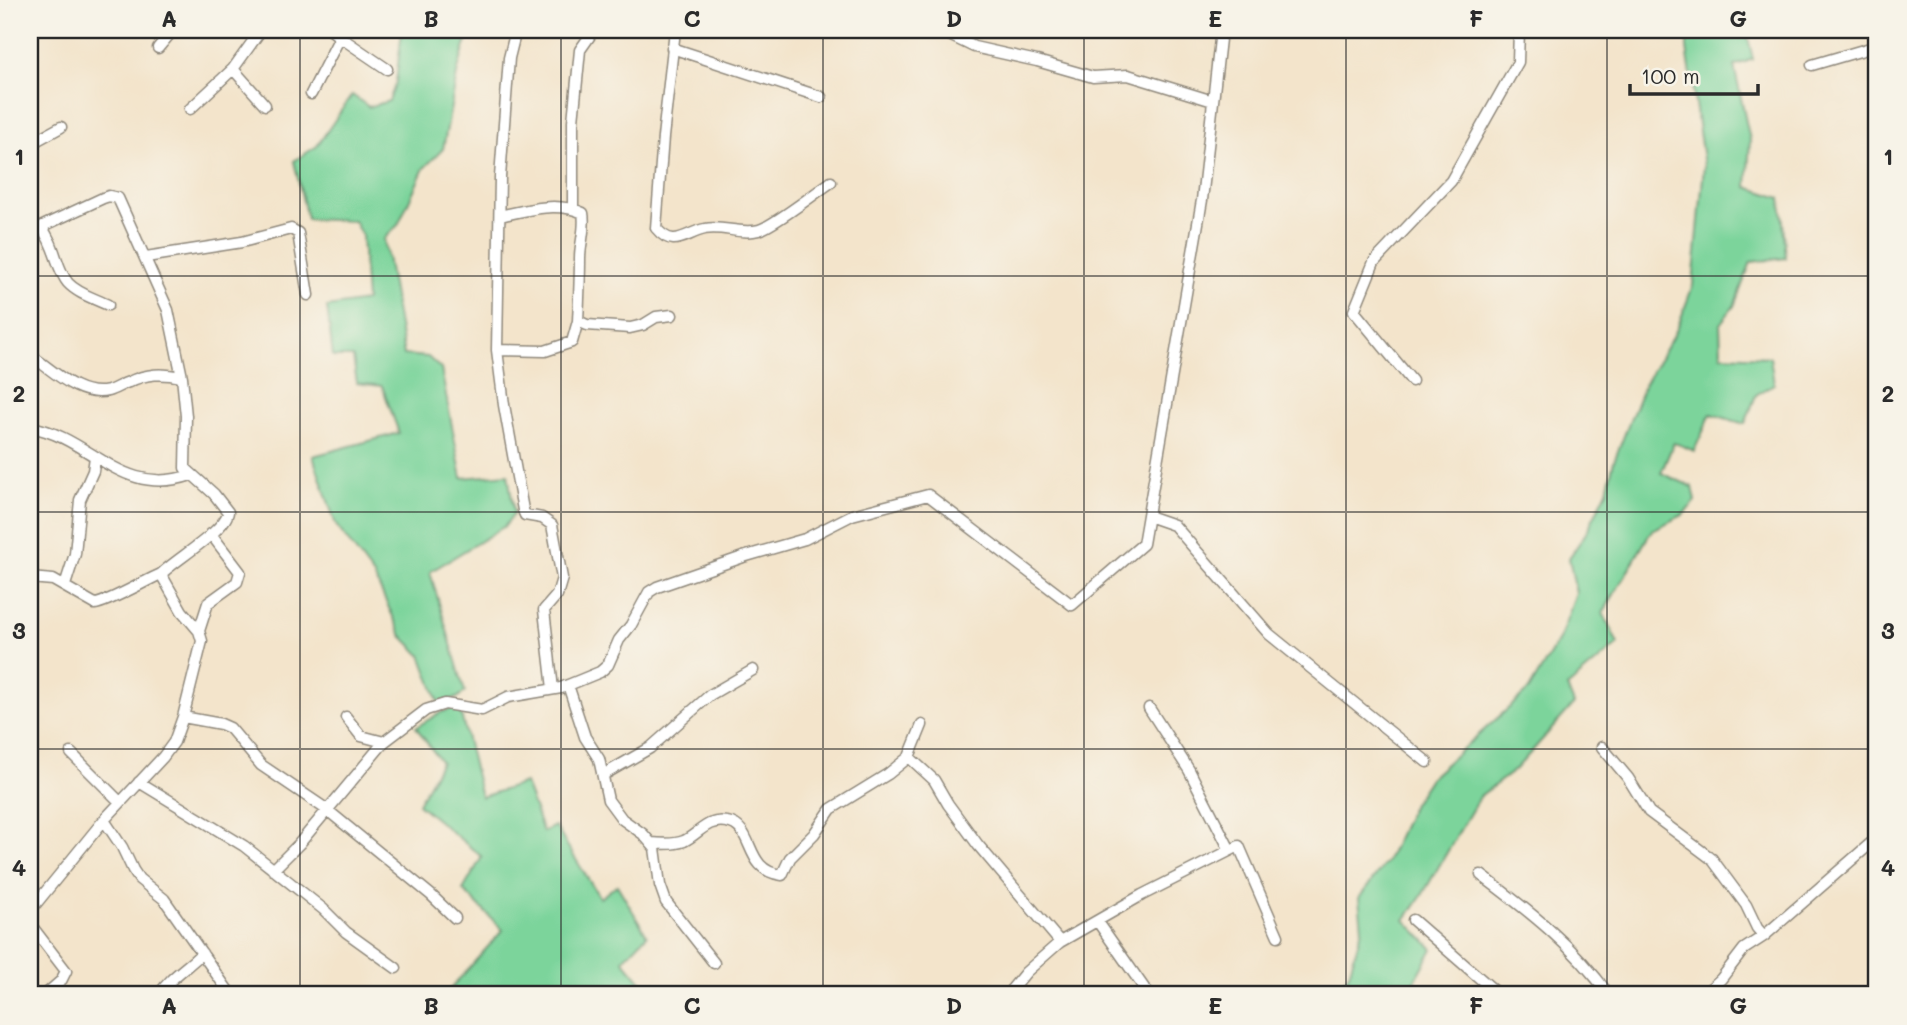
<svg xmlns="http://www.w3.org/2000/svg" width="1907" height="1025" viewBox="0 0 1907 1025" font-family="Mali,sans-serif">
  <rect width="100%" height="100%" fill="#f7f3e8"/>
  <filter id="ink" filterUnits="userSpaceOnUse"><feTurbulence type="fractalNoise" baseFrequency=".0143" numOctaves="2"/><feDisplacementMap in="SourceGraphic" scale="14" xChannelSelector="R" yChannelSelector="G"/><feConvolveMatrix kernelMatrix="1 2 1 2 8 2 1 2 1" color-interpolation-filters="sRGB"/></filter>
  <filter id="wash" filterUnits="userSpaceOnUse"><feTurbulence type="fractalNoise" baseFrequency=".00686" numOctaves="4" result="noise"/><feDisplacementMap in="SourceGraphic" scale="28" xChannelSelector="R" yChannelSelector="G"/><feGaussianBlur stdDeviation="1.57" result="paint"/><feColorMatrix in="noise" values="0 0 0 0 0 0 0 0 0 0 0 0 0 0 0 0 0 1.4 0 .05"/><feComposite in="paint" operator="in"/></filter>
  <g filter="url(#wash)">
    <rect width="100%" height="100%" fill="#f3e4cb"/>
    <path fill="#7bd49b" stroke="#538063" stroke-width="2" d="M 402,30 L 470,30 L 458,69 L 443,149 L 424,168 L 398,225 L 384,239 L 404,355 L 428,357 L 441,369 L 462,478 L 508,474 L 514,513 L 505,526 L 430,572 L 465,692 L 457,698 L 439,703 L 421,655 L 402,636 L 374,576 L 336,525 L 313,456 L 399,433 L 382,386 L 357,383 L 353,357 L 333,357 L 327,307 L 366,301 L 362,236 L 354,221 L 307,219 L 294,161 L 317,146 L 352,95 L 369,107 L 389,101 L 396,82 Z
      M 1687,30 L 1746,30 L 1753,59 L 1734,66 L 1750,140 L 1747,187 L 1781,198 L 1786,258 L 1751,262 L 1734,306 L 1720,324 L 1721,355 L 1770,357 L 1774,384 L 1756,395 L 1745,424 L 1711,414 L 1694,451 L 1674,442 L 1661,473 L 1693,487 L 1696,501 L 1683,515 L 1652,530 L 1603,613 L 1618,644 L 1567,687 L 1574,704 L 1515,770 L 1480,796 L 1421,897 L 1405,920 L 1433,949 L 1407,995 L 1332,995 L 1349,974 L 1362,929 L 1359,898 L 1387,861 L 1413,804 L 1430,778 L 1529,690 L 1560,638 L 1576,593 L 1569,558 L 1586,533 L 1607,491 L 1614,461 L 1645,383 L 1677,329 L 1693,285 L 1704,166 L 1687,48 Z
      M 459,706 L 481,797 L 525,783 L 543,832 L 555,826 L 600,898 L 617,885 L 647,935 L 623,960 L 652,995 L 445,995 L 503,930 L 463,890 L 482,857 L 418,804 L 441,762 L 416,727 L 442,712 Z"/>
  </g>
  <g filter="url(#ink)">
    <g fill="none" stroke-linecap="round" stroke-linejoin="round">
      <g stroke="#8f887b" stroke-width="13">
        <path id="minor" d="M 516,30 L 509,58 L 500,177 L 497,350 L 504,405 L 523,510 L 525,515 L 542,518 L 552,525 L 562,578 L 557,595 L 544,610 L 553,689
          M 675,30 L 663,137 L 656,228 C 674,250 685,233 705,229 C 722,225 740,235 759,230 C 773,226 816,193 831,182
          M 945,30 L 947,34 L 974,47 L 1037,61 L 1093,77 L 1128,75 L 1213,101
          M 340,37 L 387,69
          M 158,48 L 173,30
          M 672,48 L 821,97
          M 1812,65 L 1877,46
          M 233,69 L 265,105
          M 311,94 L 340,37 L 331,30
          M 190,109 L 233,69 L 261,30
          M 30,144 L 61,127
          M 573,208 L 573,121 L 580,50 L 594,30
          M 500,216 C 526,210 557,201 583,213 C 586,229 580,242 580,258 C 580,279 579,300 578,321 L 587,325 L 630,328 L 643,325 L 656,317 L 672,315
          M 41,227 C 56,245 56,269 68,283 C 78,294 96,299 108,305
          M 30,232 L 103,198 L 109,196 L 118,198 L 168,310 L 182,377
          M 146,257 L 242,242 L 291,229 L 298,233 L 308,295
          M 497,350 L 545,351 L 572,342 L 578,321
          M 30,355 C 52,369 78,398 108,391 C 115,389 122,384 129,382 C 147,373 162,373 182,377 L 186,416 L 185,468 L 214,494 L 228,512 C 226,530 176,559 161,574 L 182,611 L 199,631
          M 1412,381 L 1354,311 L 1374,262 L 1451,181 L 1518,62 L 1519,30
          M 30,427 C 91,437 121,499 191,475
          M 1148,516 L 1174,525 L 1269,634 L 1427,762
          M 30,578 L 53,580 L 95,604 C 107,603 147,580 161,574
          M 65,585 L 75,554 L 80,500 L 93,471 L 95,457
          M 568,685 L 585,737 L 599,759 L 608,800 L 622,819 L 643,834 L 655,848 L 660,885 L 666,902 L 714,963
          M 1149,708 L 1189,770 L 1230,850
          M 183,717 L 221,724 L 230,728 L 261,765 L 326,809 L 431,895 L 455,918
          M 346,717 L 361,736 L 384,742
          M 1602,747 L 1628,778 L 1649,812 L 1712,859 L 1746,905 L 1757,928 L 1764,936
          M 71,753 L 120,802
          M 909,757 L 934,780 L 948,804 L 978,845 L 1060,942
          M 603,775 L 650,748 L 710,695 L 753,670
          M 139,782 L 244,846 L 323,909 L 346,932 L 396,968
          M 104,820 L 122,847 L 133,870 L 139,879 L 164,899 L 231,995
          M 651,843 C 661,844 674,845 684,841 C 699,834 707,818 727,822 C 756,827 743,871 782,875 L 790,858 L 814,834 L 831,809 L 888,774 L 909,757 L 922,725
          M 273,870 L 299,844 L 384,742 L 426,710 L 445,704 L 482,710 L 508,697 L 561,688 L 600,672 L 608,665 L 619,640 L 631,625 L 649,592 L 657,587 L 743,557 L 805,539 L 852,515 L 928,495 L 1072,605 L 1143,544 L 1202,200 L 1221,30
          M 1481,875 C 1529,911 1574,946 1609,995
          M 30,911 L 104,820 L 163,757 L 174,742 L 183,717 L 202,641 L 199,631 L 208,603 L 237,582 L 240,572 L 211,534
          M 1413,920 L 1499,995
          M 1098,922 L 1149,995
          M 30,924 L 66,971 L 61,981 L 45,995
          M 159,995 C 170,977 187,968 202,953
          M 1007,995 L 1026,972 L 1060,942 L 1142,895 L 1239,846 L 1278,936
          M 1703,995 L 1721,979 L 1744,949 L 1764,936 L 1877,838"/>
      </g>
      <use href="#minor" stroke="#fff" stroke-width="10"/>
    </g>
  </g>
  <path fill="none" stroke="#2b2b2b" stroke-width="2" stroke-opacity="0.55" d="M 300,30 L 300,995M 561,30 L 561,995M 823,30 L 823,995M 1084,30 L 1084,995M 1346,30 L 1346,995M 1607,30 L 1607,995M 30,276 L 1877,276M 30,512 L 1877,512M 30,749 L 1877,749"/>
  <rect width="1907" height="1025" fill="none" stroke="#f7f3e8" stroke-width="77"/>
  <path d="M1630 84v10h128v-10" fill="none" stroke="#2b2b2b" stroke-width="3.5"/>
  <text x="1641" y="84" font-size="21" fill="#2b2b2b" stroke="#f7f3e8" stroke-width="5" paint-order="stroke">100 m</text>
  <rect x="38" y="38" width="1830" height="948" fill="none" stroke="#2b2b2b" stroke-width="2.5"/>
  <g font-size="23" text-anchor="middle" font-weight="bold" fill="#2b2b2b">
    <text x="169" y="27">A</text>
    <text x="431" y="27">B</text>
    <text x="692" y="27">C</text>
    <text x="954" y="27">D</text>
    <text x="1215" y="27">E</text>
    <text x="1476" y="27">F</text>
    <text x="1738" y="27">G</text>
    <text x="19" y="165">1</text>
    <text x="1888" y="165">1</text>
    <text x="19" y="402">2</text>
    <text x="1888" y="402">2</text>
    <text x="19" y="639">3</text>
    <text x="1888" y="639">3</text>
    <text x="19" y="876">4</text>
    <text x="1888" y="876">4</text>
    <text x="169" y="1014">A</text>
    <text x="431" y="1014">B</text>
    <text x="692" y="1014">C</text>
    <text x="954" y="1014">D</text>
    <text x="1215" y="1014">E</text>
    <text x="1476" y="1014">F</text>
    <text x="1738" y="1014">G</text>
  </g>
</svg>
